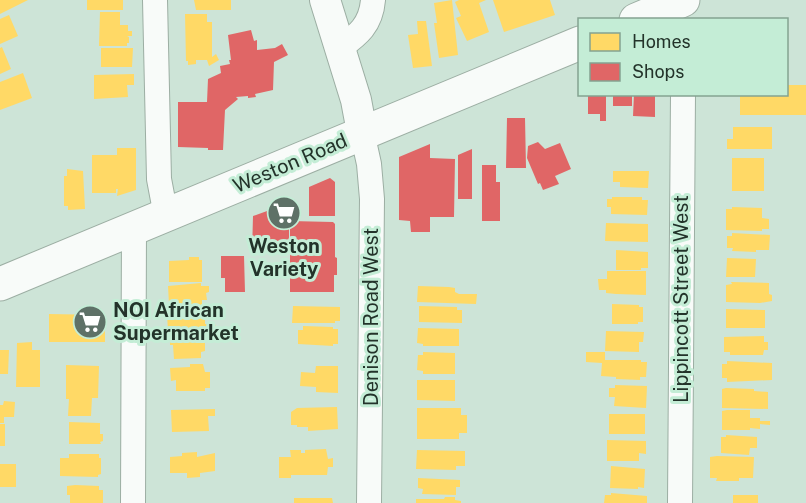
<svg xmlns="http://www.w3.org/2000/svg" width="806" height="503" viewBox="0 0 806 503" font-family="'Public Sans',sans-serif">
  <rect width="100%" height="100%" fill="#cde4d7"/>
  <path fill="#ffd966" d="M 0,0 L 28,0 L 0,14 Z
    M 87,0 L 123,0 L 123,10 L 87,10 Z
    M 194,0 L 231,0 L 231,10 L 196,10 Z
    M 452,0 L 458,55 L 439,58 L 434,23 L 437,23 L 434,3 Z
    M 459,0 L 486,0 L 479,3 L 489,32 L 467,41 L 456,18 L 461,16 L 455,2 Z
    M 493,0 L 550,0 L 555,15 L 504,32 Z
    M 100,12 L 120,12 L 120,25 L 128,25 L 128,31 L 132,31 L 132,36 L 127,36 L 129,37 L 129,43 L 127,43 L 127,46 L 99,46 Z
    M 185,14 L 207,14 L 207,22 L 212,22 L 212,57 L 216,54 L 219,60 L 209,66 L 207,60 L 196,60 L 196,64 L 188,65 L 188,61 L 186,61 Z
    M 9,15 L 18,36 L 0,44 L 0,19 Z
    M 417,21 L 426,21 L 432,66 L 413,68 L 408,35 L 418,34 Z
    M 2,47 L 11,69 L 0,74 L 0,48 Z
    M 101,48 L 133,48 L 132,67 L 101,67 Z
    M 23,73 L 32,98 L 0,110 L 0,82 Z
    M 134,74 L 134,85 L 127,85 L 128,97 L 94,99 L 94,75 Z
    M 786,85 L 806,85 L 806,115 L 740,115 L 740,94 L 786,94 Z
    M 733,127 L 772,127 L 772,149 L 727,149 L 727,139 L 733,139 Z
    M 117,148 L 136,148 L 136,190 L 117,196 L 118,189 L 116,189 L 116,193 L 92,193 L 92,155 L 117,155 Z
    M 732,158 L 764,158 L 764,191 L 732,191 Z
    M 67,169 L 83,171 L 85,209 L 68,210 L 68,206 L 64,206 L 64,176 L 67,176 Z
    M 613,171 L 649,171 L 648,188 L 620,187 L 620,182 L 613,182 Z
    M 612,197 L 642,197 L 642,200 L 648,200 L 647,215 L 611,214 L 611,207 L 607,207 L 607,199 L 612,199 Z
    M 732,207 L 762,208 L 762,218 L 769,219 L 769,229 L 762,229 L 762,231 L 726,230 L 726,209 L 732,209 Z
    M 606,223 L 648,224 L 648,242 L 605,241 Z
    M 732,233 L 770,235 L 769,250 L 756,250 L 756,252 L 732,251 L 733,248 L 727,248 L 727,236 L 732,236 Z
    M 616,250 L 648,252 L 648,268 L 641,268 L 641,270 L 616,270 Z
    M 189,257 L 199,257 L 199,260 L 202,260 L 202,282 L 169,282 L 169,261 L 189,260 Z
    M 727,258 L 756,259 L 755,277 L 726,277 Z
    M 607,271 L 646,271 L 646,295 L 616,294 L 606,293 L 606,290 L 599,290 L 598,279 L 607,279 Z
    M 731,282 L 769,283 L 769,294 L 772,295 L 772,301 L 760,303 L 726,302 L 726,285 L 732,284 Z
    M 201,283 L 201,286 L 209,286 L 209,292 L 206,293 L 207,300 L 202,300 L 202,305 L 174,306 L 174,303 L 169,304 L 168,286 Z
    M 418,286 L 449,287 L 455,288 L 455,292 L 459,294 L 477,294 L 476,304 L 417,302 Z
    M 612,304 L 639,305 L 639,307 L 643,307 L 643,322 L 638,322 L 638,324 L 612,324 Z
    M 293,306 L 340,307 L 340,321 L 335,321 L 335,323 L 292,323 Z
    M 419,306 L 457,307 L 457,310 L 462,310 L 462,323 L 419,322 Z
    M 175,309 L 205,309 L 205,324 L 215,324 L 216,330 L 175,333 L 175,331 L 168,331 L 167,314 L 175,313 Z
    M 726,309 L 765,310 L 765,328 L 726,328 Z
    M 49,314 L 105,315 L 105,342 L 49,342 Z
    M 303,326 L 333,327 L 333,329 L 338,329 L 338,344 L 333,344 L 333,346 L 298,344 L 298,330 L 303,330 Z
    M 418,328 L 459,329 L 459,346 L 423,346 L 423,344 L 417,343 Z
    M 606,331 L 644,332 L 643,342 L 639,342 L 639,352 L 605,351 Z
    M 174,336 L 205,336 L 205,351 L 201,352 L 201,358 L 174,359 L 173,345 L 170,345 L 170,338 Z
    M 764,336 L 764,342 L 768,342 L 768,350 L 764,350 L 763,355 L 730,355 L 730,352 L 724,352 L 724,337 Z
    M 32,342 L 32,350 L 40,350 L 40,387 L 16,387 L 17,343 Z
    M 0,350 L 9,350 L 8,374 L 0,374 Z
    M 423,352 L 455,353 L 455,374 L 423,374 L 423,371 L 417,370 L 418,355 L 423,355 Z
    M 586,352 L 605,352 L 605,360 L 641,360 L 641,362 L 647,362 L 646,377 L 640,377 L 640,380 L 616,379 L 616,377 L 601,376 L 602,363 L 586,362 Z
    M 727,361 L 772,363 L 772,380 L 727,382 L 727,378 L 722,378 L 722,364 L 727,364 Z
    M 190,364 L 203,364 L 205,372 L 210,372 L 210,388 L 205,388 L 205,391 L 176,391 L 176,380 L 171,381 L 170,368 L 190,367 Z
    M 66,365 L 99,366 L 98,398 L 92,398 L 91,416 L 68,416 L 69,399 L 66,399 Z
    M 316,366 L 338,366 L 338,393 L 316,392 L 316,387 L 300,386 L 301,372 L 315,373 Z
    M 417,380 L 455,380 L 455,401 L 417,400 Z
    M 615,385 L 647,386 L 646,408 L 614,406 L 615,397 L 609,397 L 609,388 L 615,388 Z
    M 726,388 L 754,389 L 754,391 L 768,392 L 768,409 L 722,408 L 722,389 Z
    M 4,401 L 15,402 L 14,417 L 4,417 L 4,423 L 0,423 L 0,405 L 3,405 Z
    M 337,407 L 338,429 L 308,431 L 308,427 L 297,427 L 297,425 L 291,425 L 291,412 L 297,408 Z
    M 417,408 L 461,408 L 461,415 L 467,415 L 467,433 L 459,433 L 459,439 L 417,439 Z
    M 215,409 L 215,416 L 208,416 L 209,431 L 172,432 L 171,410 Z
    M 727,410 L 750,410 L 750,418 L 760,418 L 760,421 L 770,421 L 770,425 L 760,424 L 760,429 L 750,428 L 750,430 L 722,430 L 722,411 Z
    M 609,414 L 645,414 L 645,434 L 609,434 Z
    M 69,422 L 100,423 L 100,434 L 103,434 L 103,441 L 100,442 L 101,444 L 69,444 Z
    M 0,424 L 5,424 L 5,446 L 0,446 Z
    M 726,435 L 757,437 L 757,448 L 750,448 L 749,455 L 721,453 L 721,437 L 726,437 Z
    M 607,440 L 646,441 L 646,454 L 639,453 L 639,461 L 607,461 Z
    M 326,449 L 328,459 L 333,458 L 333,467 L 328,467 L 327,475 L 291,475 L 291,478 L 279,478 L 279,457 L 291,457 L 290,450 L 301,450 L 301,453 L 305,453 L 305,450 Z
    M 417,450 L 465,451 L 465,466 L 456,466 L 456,470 L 416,469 Z
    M 197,452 L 197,457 L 215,453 L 215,471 L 200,473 L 200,477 L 187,478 L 187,473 L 170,473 L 170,457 L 182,456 L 182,453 Z
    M 69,454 L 99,454 L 99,458 L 101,458 L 101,474 L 98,475 L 98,477 L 60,476 L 60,458 L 69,458 Z
    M 717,456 L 754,457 L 753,478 L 739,478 L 739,481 L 716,481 L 717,478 L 710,478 L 710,457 Z
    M 0,464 L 16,464 L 16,487 L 0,487 Z
    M 611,466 L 645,469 L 644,488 L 638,487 L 638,489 L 610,488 Z
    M 418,478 L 460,480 L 460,487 L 456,487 L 456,495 L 422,494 L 423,489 L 418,488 Z
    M 75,485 L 99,486 L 99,490 L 103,490 L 103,503 L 70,503 L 70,495 L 67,495 L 67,486 Z
    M 611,493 L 647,496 L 647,503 L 604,503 L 605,495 L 611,495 Z
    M 733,495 L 758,495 L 758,503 L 733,503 Z
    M 445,497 L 455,497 L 455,500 L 461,501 L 461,503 L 416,503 L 416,499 L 444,499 Z
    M 294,498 L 332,498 L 333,503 L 294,503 Z"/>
  <path fill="#e06666" d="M 251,30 L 254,41 L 257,40 L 257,50 L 275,48 L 282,44 L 288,55 L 274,62 L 273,90 L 255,94 L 256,97 L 248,98 L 248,96 L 236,97 L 238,99 L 225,110 L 223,150 L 208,150 L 208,148 L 178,147 L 178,102 L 207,102 L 208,79 L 221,73 L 220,66 L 230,64 L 229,60 L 231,60 L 228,35 Z
    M 588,94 L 606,94 L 606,121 L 600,121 L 600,114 L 588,114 Z
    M 613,94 L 632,94 L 632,106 L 613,106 Z
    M 634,94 L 655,94 L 655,117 L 633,116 Z
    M 507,118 L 525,118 L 526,168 L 506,168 Z
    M 538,142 L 545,149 L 560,143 L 571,169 L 555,176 L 559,184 L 543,190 L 540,183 L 538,184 L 527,158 L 528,146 Z
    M 430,144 L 430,158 L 455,159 L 454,217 L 430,217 L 430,232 L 411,232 L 410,221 L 399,220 L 399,157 Z
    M 472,149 L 472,199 L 458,199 L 458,155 Z
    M 482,165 L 496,165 L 496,182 L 500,182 L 500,221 L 482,221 Z
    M 330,178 L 335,182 L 335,216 L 309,216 L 309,187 Z
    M 289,203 L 289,253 L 252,253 L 253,216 Z
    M 290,221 L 333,222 L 335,224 L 335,257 L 337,258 L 337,275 L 334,275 L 334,292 L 290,292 Z
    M 221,256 L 244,256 L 245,292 L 225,292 L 225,278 L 221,278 Z"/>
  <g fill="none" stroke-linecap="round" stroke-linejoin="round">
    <g stroke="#9caea3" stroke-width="26">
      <path id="minor" d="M 155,0 L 159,179 L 166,216
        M 340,48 C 358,35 371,25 373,0
        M 362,132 L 369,164 L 372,199 L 369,503
        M 133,503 L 134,229
        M 680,503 L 683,94"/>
    </g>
    <g stroke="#9caea3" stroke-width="32">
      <path id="tertiary" d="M 325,0 L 356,100 L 362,132"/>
    </g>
    <g stroke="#9caea3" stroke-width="35">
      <path id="secondary" d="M 636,20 L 683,0
        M 0,284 L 580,43"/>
    </g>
    <use href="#minor" stroke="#f8fbf9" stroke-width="24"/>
    <use href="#tertiary" stroke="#f8fbf9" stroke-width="30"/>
    <use href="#secondary" stroke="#f8fbf9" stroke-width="33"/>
  </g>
  <defs>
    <g id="supermarket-disc" transform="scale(1.725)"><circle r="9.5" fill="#5e7167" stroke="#c4edd6"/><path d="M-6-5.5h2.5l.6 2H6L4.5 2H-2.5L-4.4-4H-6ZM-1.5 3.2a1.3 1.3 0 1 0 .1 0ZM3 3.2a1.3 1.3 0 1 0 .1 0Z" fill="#fff"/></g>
  </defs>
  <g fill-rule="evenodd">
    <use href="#supermarket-disc" x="284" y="213"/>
    <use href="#supermarket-disc" x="90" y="322"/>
  </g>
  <g text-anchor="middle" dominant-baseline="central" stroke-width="6" stroke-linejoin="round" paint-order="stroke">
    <g font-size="20" fill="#23332a" stroke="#c4edd6">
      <text transform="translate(290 163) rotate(-23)">Weston Road</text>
      <text transform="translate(681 299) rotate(-90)">Lippincott Street West</text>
      <text transform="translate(371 317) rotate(-90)">Denison Road West</text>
    </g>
    <g font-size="20" font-weight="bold" fill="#23332a" stroke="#c4edd6">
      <text x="284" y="246">Weston<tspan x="284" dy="23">Variety</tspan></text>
      <text x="113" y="310" text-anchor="start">NOI African<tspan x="113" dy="23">Supermarket</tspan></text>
    </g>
  </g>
  <rect x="578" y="18" width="210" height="78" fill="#c4edd6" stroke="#84a391" stroke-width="1.5"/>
  <rect x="590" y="33" width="30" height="18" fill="#ffd966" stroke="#84a391" stroke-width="1.5"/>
  <text x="632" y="48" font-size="18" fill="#23332a">Homes</text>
  <rect x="590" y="63" width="30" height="18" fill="#e06666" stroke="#84a391" stroke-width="1.5"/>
  <text x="632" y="78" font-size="18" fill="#23332a">Shops</text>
</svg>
